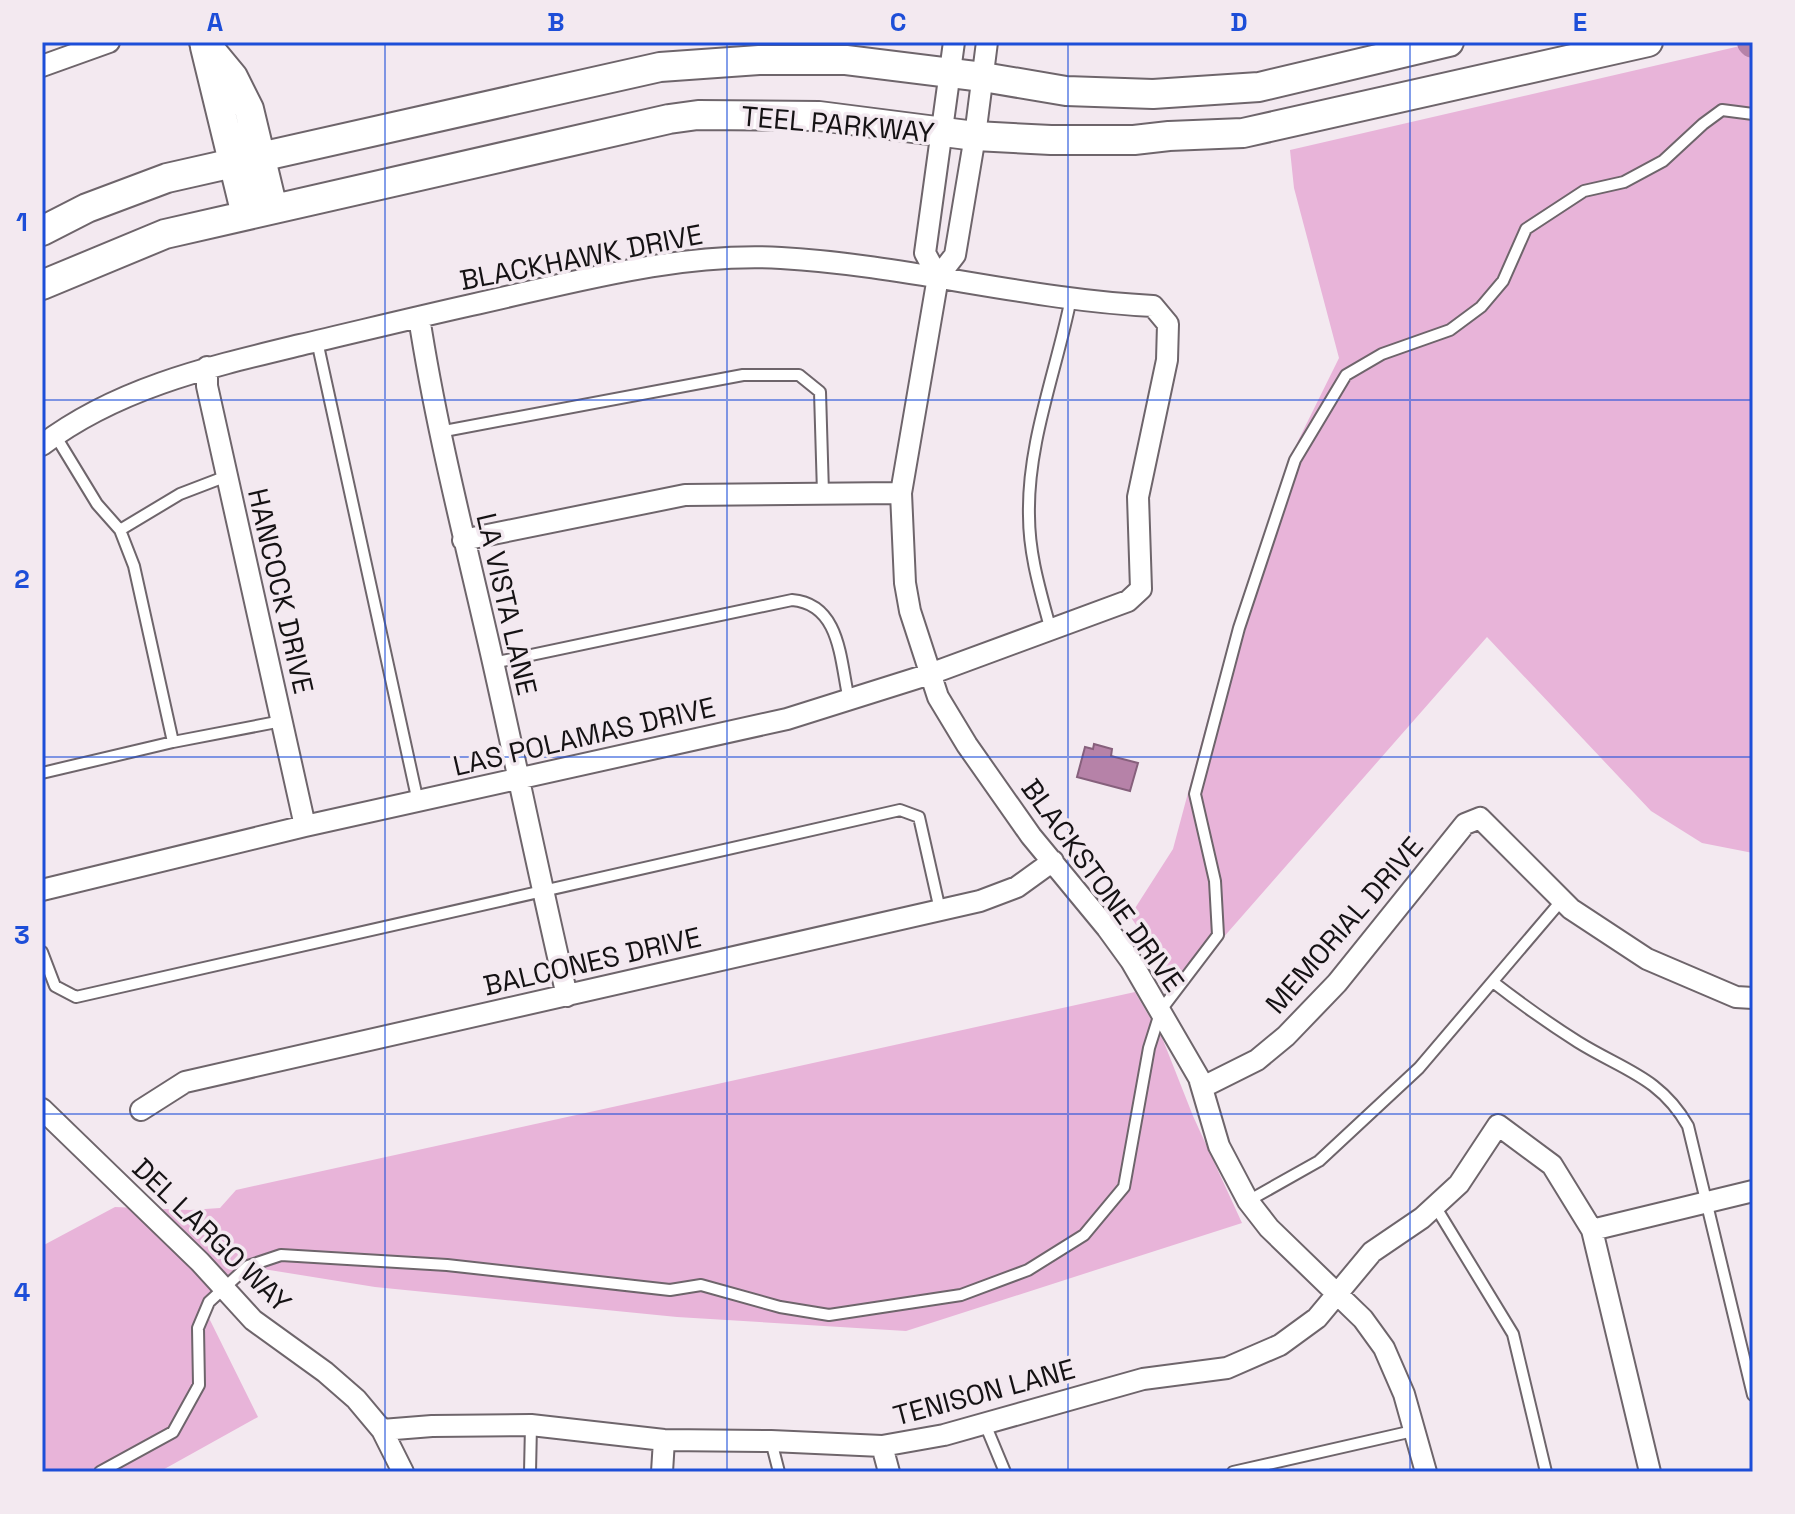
<svg xmlns="http://www.w3.org/2000/svg" width="1795" height="1514" viewBox="0 0 1795 1514" font-family="'Space Grotesk',sans-serif">
  <rect width="100%" height="100%" fill="#f3e9f0"/>
  <path fill="#e8b4d9" d="M 1753,43 L 1753,853 L 1702,843 L 1651,811 L 1487,637 L 1179,988 L 1130,916 L 1173,849 L 1212,703 L 1257,554 L 1298,441 L 1339,358 L 1294,188 L 1290,150 Z
    M 1135,992 L 1163,1040 L 1193,1116 L 1242,1223 L 906,1331 L 677,1317 L 375,1287 L 257,1268 L 206,1312 L 258,1417 L 159,1472 L 42,1472 L 42,1246 L 115,1207 L 190,1210 L 220,1208 L 236,1190 Z"/>
  <path fill="#b682a8" stroke="#86607c" stroke-width="2" d="M 1094,744 L 1112,749 L 1111,756 L 1138,763 L 1130,791 L 1077,777 L 1085,747 L 1093,749 Z"/>
  <g fill="none" stroke-linecap="round" stroke-linejoin="round">
    <path stroke="#b682a8" stroke-width="30" d="M 1752,42 L 1753,43"/>
    <g stroke="#6e656b" stroke-width="14">
      <path id="lane" d="M 317,341 L 418,802
        M 439,432 L 743,375 L 799,375 L 820,392 L 823,493
        M 55,435 L 97,504 L 120,530 L 134,566 L 173,742
        M 120,530 L 180,494 L 227,476
        M 1051,631 C 1041,593 1029,556 1029,516 C 1027,443 1057,369 1071,298
        M 493,663 L 792,600 C 841,604 840,661 849,700
        M 42,773 L 173,742 L 282,721
        M 42,952 L 55,986 L 76,997 L 900,810 L 919,817 L 940,910
        M 1493,982 C 1520,1003 1548,1023 1578,1042 C 1623,1070 1660,1077 1688,1126 L 1753,1395
        M 1248,1201 L 1319,1161 L 1419,1068 L 1562,900
        M 1435,1206 L 1513,1334 L 1546,1472
        M 985,1424 L 1005,1472
        M 771,1441 L 779,1472
        M 100,1472 L 173,1432 L 199,1385 L 198,1328 L 209,1302 L 248,1266 L 281,1255 L 447,1265 L 670,1290 L 701,1285 L 780,1307 L 829,1315 L 961,1295 L 1028,1270 L 1084,1235 L 1124,1187 L 1149,1048 L 1161,1010 L 1218,935 L 1215,881 L 1195,794 L 1239,628 L 1295,460 L 1346,375 L 1382,354 L 1450,330 L 1481,307 L 1503,281 L 1526,229 L 1584,191 L 1624,182 L 1663,161 L 1703,124 L 1722,110 L 1753,114
        M 530,1472 L 531,1425
        M 1233,1472 L 1413,1431"/>
    </g>
    <g stroke="#6e656b" stroke-width="24">
      <path id="street" d="M 987,42 L 975,136 L 955,255 L 938,277 L 901,493 L 905,583 L 910,611 L 938,697 L 967,745 L 1031,836 L 1107,928 L 1131,961 L 1199,1078 L 1219,1146 L 1248,1201 L 1269,1228 L 1363,1319 L 1384,1348 L 1404,1394 L 1426,1472
        M 42,66 L 109,42
        M 938,277 L 925,253 L 954,42
        M 419,317 C 437,434 467,547 493,662 C 518,773 541,885 567,996
        M 207,367 L 207,386 L 305,826
        M 42,445 C 117,388 209,367 300,345 C 356,332 413,318 471,305 C 571,283 677,252 781,258 C 906,265 1028,300 1153,306 L 1168,324 L 1167,360 L 1138,497 L 1141,589 L 1128,601 L 930,674 L 787,719 L 305,826 L 42,890
        M 463,540 L 685,495 L 901,493
        M 1203,1087 L 1257,1060 L 1286,1036 L 1337,983 L 1465,824 L 1480,818 L 1571,909 L 1647,959 L 1736,997 L 1753,998
        M 42,1109 L 200,1262 L 253,1320 L 325,1372 L 356,1399 L 382,1430 L 403,1472
        M 141,1110 L 185,1082 L 980,901 L 1017,887 L 1053,861
        M 1592,1230 L 1753,1191
        M 382,1430 L 432,1426 L 531,1425 L 664,1440 L 771,1441 L 882,1446 L 944,1435 L 1143,1379 L 1227,1368 L 1280,1345 L 1317,1318 L 1372,1252 L 1422,1218 L 1459,1184 L 1498,1125 L 1552,1165 L 1592,1230 L 1650,1472
        M 882,1446 L 889,1472
        M 662,1472 L 664,1440"/>
    </g>
    <g stroke="#6e656b" stroke-width="32">
      <path id="secondary" d="M 204,42 L 233,77 L 249,109 L 273,209
        M 205,47 L 246,215
        M 42,231 L 87,208 L 167,178 L 660,67 L 759,60 L 846,60 L 983,77 L 1066,91 L 1153,94 L 1259,87 L 1449,42
        M 42,285 L 165,234 L 669,119 L 698,115 L 819,116 L 975,136 L 1051,140 L 1134,140 L 1169,136 L 1243,133 L 1648,42"/>
    </g>
    <use href="#lane" stroke="#fff" stroke-width="10"/>
    <use href="#street" stroke="#fff" stroke-width="20"/>
    <use href="#secondary" stroke="#fff" stroke-width="28"/>
  </g>
  <path fill="none" stroke="#1d4ed8" stroke-width="2" stroke-opacity="0.55" d="M 385,42 L 385,1472M 727,42 L 727,1472M 1068,42 L 1068,1472M 1410,42 L 1410,1472M 42,400 L 1753,400M 42,757 L 1753,757M 42,1114 L 1753,1114"/>
  <g text-anchor="middle" dominant-baseline="central" stroke-width="7" stroke-linejoin="round" paint-order="stroke">
    <g font-size="28" fill="#151214" stroke="#f3e9f0">
      <text transform="translate(838 124) rotate(5)">TEEL PARKWAY</text>
      <text transform="translate(581 257) rotate(-11)">BLACKHAWK DRIVE</text>
      <text transform="translate(281 591) rotate(77)">HANCOCK DRIVE</text>
      <text transform="translate(507 604) rotate(77)">LA VISTA LANE</text>
      <text transform="translate(584 736) rotate(-13)">LAS POLAMAS DRIVE</text>
      <text transform="translate(1103 885) rotate(54)">BLACKSTONE DRIVE</text>
      <text transform="translate(1344 925) rotate(-49)">MEMORIAL DRIVE</text>
      <text transform="translate(592 961) rotate(-13)">BALCONES DRIVE</text>
      <text transform="translate(212 1235) rotate(44)">DEL LARGO WAY</text>
      <text transform="translate(984 1392) rotate(-15)">TENISON LANE</text>
    </g>
  </g>
  <rect width="1795" height="1514" fill="none" stroke="#f3e9f0" stroke-width="88"/>
  <rect x="44" y="44" width="1707" height="1426" fill="none" stroke="#1d4ed8" stroke-width="3"/>
  <g font-size="26" text-anchor="middle" font-weight="bold" fill="#1d4ed8">
    <text x="215" y="31">A</text>
    <text x="556" y="31">B</text>
    <text x="898" y="31">C</text>
    <text x="1239" y="31">D</text>
    <text x="1580" y="31">E</text>
    <text x="22" y="231">1</text>
    <text x="22" y="588">2</text>
    <text x="22" y="944">3</text>
    <text x="22" y="1301">4</text>
  </g>
</svg>
